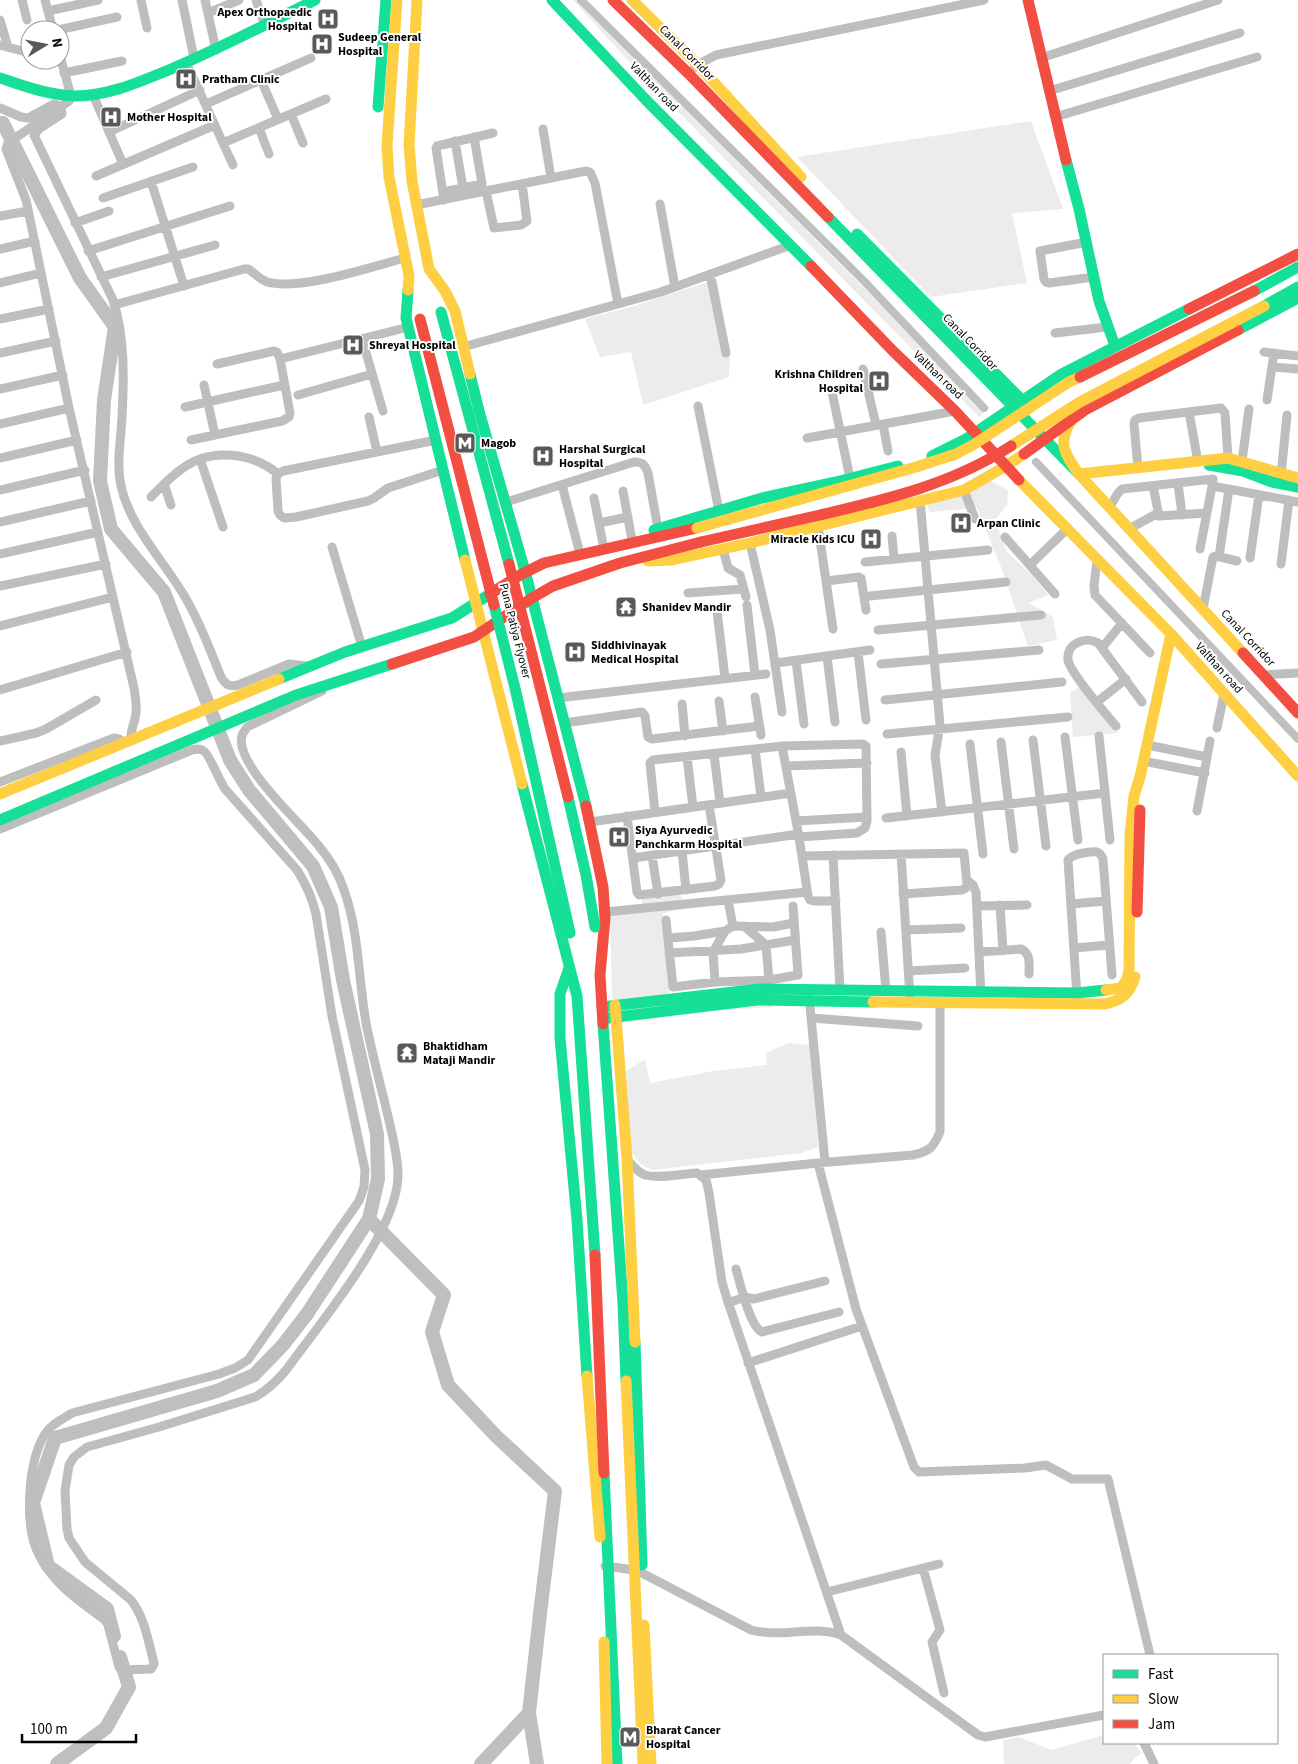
<svg xmlns="http://www.w3.org/2000/svg" width="1298" height="1764" viewBox="0 0 1298 1764" font-family="'Source Sans 3',sans-serif">
  <rect width="100%" height="100%" fill="#fff"/>
  <path fill="#ececec" d="M 573,0 L 586,0 L 640,62 L 770,194 L 949,373 L 989,408 L 979,417 L 633,66 Z
    M 1031,121 L 1063,209 L 1012,213 L 1027,283 L 931,297 L 797,157 Z
    M 717,279 L 730,352 L 729,377 L 643,405 L 631,352 L 600,357 L 585,319 L 634,306 Z
    M 989,480 L 1008,490 L 1007,505 L 995,520 L 1007,552 L 1032,575 L 1048,595 L 1029,603 L 1053,617 L 1057,640 L 1028,646 L 1003,572 L 977,508 L 929,512 L 927,501 Z
    M 1082,686 L 1118,733 L 1073,737 L 1070,692 Z
    M 680,893 L 685,909 L 663,913 L 670,1002 L 773,992 L 774,1007 L 721,1010 L 626,1022 L 612,997 L 610,915 L 642,912 L 642,899 Z
    M 788,1043 L 811,1045 L 818,1147 L 801,1153 L 652,1170 L 639,1163 L 631,1151 L 626,1071 L 645,1059 L 650,1083 L 714,1071 L 767,1065 L 766,1053 Z
    M 1104,1735 L 1104,1743 L 1134,1743 L 1141,1753 L 1129,1764 L 1004,1764 L 1003,1740 L 1019,1737 L 1051,1750 Z"/>
  <g fill="none" stroke-linecap="round" stroke-linejoin="round">
    <path stroke="#bfbfbf" stroke-width="8" d="M 581,0 L 864,281 L 984,408
      M 1036,462 L 1298,739"/>
    <path stroke="#bfbfbf" stroke-width="14" d="M 0,123 L 3,123 L 80,278 L 115,327 L 104,400 L 100,481 L 111,529 L 164,592 L 230,760 L 249,790 L 313,866 L 331,907 L 343,980 L 377,1134 L 378,1179 L 369,1219 L 307,1314 L 283,1345 L 254,1375 L 217,1391 L 55,1438 L 33,1503 L 48,1566 L 107,1609 L 114,1636
      M 369,1219 L 444,1295 L 432,1332 L 448,1385 L 496,1436 L 555,1491 L 540,1614 L 529,1713
      M 57,1764 L 106,1728 L 129,1687 L 120,1657
      M 481,1764 L 529,1713 L 537,1764"/>
    <path stroke="#bebebe" stroke-width="9" d="M 22,0 L 27,20
      M 45,0 L 53,30
      M 141,0 L 147,28
      M 182,0 L 194,58
      M 205,0 L 216,50
      M 256,0 L 265,25
      M 48,11 L 98,0
      M 208,13 L 239,0
      M 0,20 L 8,47
      M 58,30 L 117,17
      M 0,45 L 30,53
      M 60,56 L 71,96 L 69,101 L 8,143 L 6,149 L 26,200 L 69,408 L 134,688 C 135,696 137,705 136,713 C 135,723 130,730 131,740
      M 1041,58 L 1218,0
      M 186,62 L 233,165
      M 694,68 L 701,63 L 716,55 L 984,0
      M 64,73 L 122,61
      M 261,80 L 278,119
      M 1049,91 L 1240,33
      M 93,95 L 123,164
      M 206,104 L 311,58
      M 0,108 L 21,117 L 28,118 L 54,104 L 61,107 L 62,114 L 39,129 L 34,135 L 113,300 C 125,336 124,379 122,417 C 121,440 116,463 121,486 C 130,527 164,561 185,597 C 200,622 210,650 221,677 C 226,685 229,687 238,685 L 289,664 L 308,666
      M 291,114 L 303,143
      M 1055,117 L 1257,57
      M 259,128 L 269,154
      M 543,129 L 551,178
      M 109,132 L 200,90
      M 455,141 L 463,188
      M 223,143 L 326,99
      M 96,176 L 215,125
      M 151,181 L 184,286
      M 486,191 L 494,228 L 521,225 L 527,221 L 522,184
      M 443,192 L 482,184 L 474,137
      M 103,198 L 193,167
      M 444,200 L 436,148 L 437,146 L 493,133
      M 660,204 L 675,287
      M 416,205 L 586,171 L 590,172 L 595,183 L 618,304
      M 0,216 L 28,211
      M 75,223 L 109,211
      M 1087,242 L 1040,251 L 1044,279 L 1046,282 L 1049,283 L 1094,277
      M 0,249 L 35,241
      M 88,251 L 230,206
      M 710,274 L 726,353
      M 101,277 L 215,245
      M 0,283 L 41,273
      M 114,305 L 244,269 L 248,269 C 255,273 259,279 267,282 C 299,291 371,267 405,258
      M 0,319 L 49,309
      M 1055,333 L 1107,327
      M 362,339 L 383,411
      M 463,347 L 661,292 L 791,245
      M 1264,352 L 1298,356
      M 0,353 L 56,341
      M 280,359 L 409,327
      M 1272,367 L 1298,369
      M 863,369 L 876,425
      M 204,385 L 215,435
      M 0,389 L 63,375
      M 832,392 L 850,478
      M 298,395 L 372,374
      M 1267,400 L 1274,353
      M 698,406 L 719,511
      M 185,407 L 284,385
      M 1189,412 L 1198,462
      M 369,417 L 377,452
      M 0,424 L 69,408
      M 883,424 L 888,451
      M 807,438 L 955,411
      M 191,440 L 282,421 L 289,417 L 290,413 L 280,359 L 277,352 L 274,351 L 217,364
      M 436,440 L 283,471 L 278,474 L 276,478 L 278,511 L 280,515 L 284,518 L 296,517 L 368,501 L 374,498 L 388,488 L 443,470
      M 0,458 L 77,440
      M 200,459 L 223,527
      M 1242,461 L 1249,409
      M 1138,468 L 1134,424 L 1135,420 L 1139,418 L 1221,408 L 1225,413 L 1228,458
      M 1281,475 L 1287,415
      M 1178,483 L 1182,515
      M 164,484 L 171,505
      M 562,485 L 580,554
      M 1153,486 L 1159,516 L 1207,513
      M 1212,486 L 1298,502
      M 0,490 L 85,470
      M 964,490 L 975,519
      M 623,491 L 632,540
      M 151,497 C 161,487 171,476 183,468 C 211,447 253,453 278,474
      M 594,498 L 604,549
      M 920,500 L 940,725 L 935,755 L 942,812
      M 506,502 L 634,462 C 643,462 645,465 648,473 L 658,529
      M 1109,508 L 1118,493 L 1122,489 L 1213,479
      M 0,522 L 91,501
      M 599,523 L 628,517
      M 818,526 L 833,629
      M 1129,529 L 1158,513
      M 892,536 L 894,559
      M 1005,537 L 1055,594
      M 750,543 L 770,630 L 782,712
      M 332,547 L 362,647
      M 723,549 L 728,568 L 740,575 L 746,597
      M 1200,549 L 1213,481
      M 0,554 L 98,532
      M 1219,557 L 1229,489
      M 1250,558 L 1259,495
      M 1097,560 L 1094,586 L 1095,595 L 1150,653
      M 865,562 L 988,550
      M 1281,564 L 1289,500
      M 1030,565 L 1067,529
      M 826,581 L 859,577 L 861,578 L 866,610
      M 0,586 L 106,564
      M 688,593 L 743,589
      M 870,596 L 1006,582
      M 747,605 L 755,675
      M 1203,609 L 1213,557 L 1216,556 L 1237,561
      M 717,611 L 725,678
      M 0,626 L 113,597
      M 878,630 L 1041,615
      M 1102,648 L 1122,623
      M 858,652 L 866,720
      M 827,656 L 835,722
      M 796,661 L 804,724
      M 776,663 L 870,650
      M 881,664 L 1039,650
      M 1263,675 L 1298,673
      M 0,690 L 127,652
      M 755,697 L 761,735
      M 558,698 L 766,674
      M 885,700 L 1062,682
      M 719,701 L 723,731
      M 1097,702 L 1126,679
      M 682,704 L 685,736
      M 564,723 L 642,712 L 645,716 L 648,737 L 652,739 L 759,726
      M 1116,726 C 1106,714 1070,673 1068,660 C 1066,643 1086,636 1098,643 L 1142,702
      M 1217,728 L 1224,694
      M 887,734 L 1068,717
      M 1099,736 L 1110,840
      M 1065,737 L 1078,840
      M 1033,740 L 1046,846
      M 0,741 L 36,733 L 46,729 L 96,700
      M 1001,742 L 1014,849
      M 970,744 L 983,854
      M 1147,745 L 1207,757
      M 782,746 L 799,837 L 808,896 L 810,900 L 814,901 L 836,901
      M 755,749 L 761,797
      M 901,752 L 907,816
      M 714,754 L 720,803
      M 687,757 L 693,807
      M 1143,761 L 1205,773
      M 786,766 L 867,763
      M 0,782 L 114,738 L 119,739 L 125,743
      M 1197,811 L 1210,741
      M 655,812 L 650,763 L 653,760 L 782,746 L 863,744 L 866,746 L 867,821 L 865,828 L 857,833 L 799,837
      M 627,816 L 637,892 L 639,895 L 715,886 L 719,884 L 721,880 L 709,805
      M 886,818 L 1105,793
      M 796,821 L 867,817
      M 590,822 L 791,793
      M 0,829 L 192,750 C 196,749 200,748 204,751 C 209,754 220,782 225,789 L 297,870 C 306,884 312,897 316,914 L 332,1016 L 365,1170 L 364,1187 L 359,1201 L 248,1360 L 235,1368 L 219,1374 L 72,1413 C 63,1419 51,1424 45,1434 C 28,1461 24,1524 38,1553 C 52,1583 79,1601 105,1620 L 108,1625 L 119,1667 L 121,1670 L 151,1669 L 153,1666 L 154,1663 C 148,1641 145,1618 131,1600 L 85,1562 L 69,1538 L 67,1529 L 65,1491 L 69,1465 L 74,1457 L 87,1447 L 159,1427 L 255,1397 C 268,1390 277,1381 287,1369 C 320,1323 398,1231 398,1175 C 398,1155 392,1135 388,1116 C 381,1087 373,1057 367,1028 C 358,982 360,935 344,890 C 339,874 329,858 318,845 C 301,823 234,764 242,736 C 242,733 246,730 247,727 L 322,691
      M 682,851 L 686,890
      M 901,854 L 910,998
      M 833,855 L 840,990
      M 652,856 L 658,894
      M 802,856 L 964,853 L 967,884 L 966,888 L 962,890 L 903,894
      M 633,858 L 799,834
      M 967,880 L 973,885 L 976,892 L 981,996
      M 728,900 L 733,926
      M 1071,904 L 1106,901
      M 1000,905 L 1003,951
      M 977,906 L 1027,905
      M 605,912 L 807,892
      M 666,920 L 673,987 L 715,982 L 769,980 L 798,975 L 793,906
      M 744,926 L 766,945 L 769,980
      M 906,930 L 961,928
      M 881,932 L 886,991
      M 669,938 L 694,936 L 725,931 L 733,926 L 773,927 L 794,923
      M 1074,948 L 1109,945
      M 979,952 L 1021,949 C 1031,953 1029,965 1029,974
      M 669,953 L 741,949 L 795,940
      M 908,971 L 965,968
      M 715,982 L 713,952 L 725,931
      M 809,996 L 825,1162
      M 1077,997 L 1068,860 C 1072,854 1090,851 1097,852 C 1101,853 1101,855 1103,859 L 1112,975
      M 811,1018 L 918,1026
      M 627,1159 C 632,1165 637,1172 645,1175 C 661,1179 681,1174 697,1173 L 706,1180 L 709,1193 L 722,1282 L 727,1299 L 841,1635
      M 818,1163 L 856,1309 L 914,1467 L 919,1472 L 1025,1468 L 1046,1465 L 1072,1479 L 1108,1479 L 1150,1655
      M 701,1175 L 818,1163 L 913,1155 C 930,1151 933,1148 940,1132 L 940,1004
      M 736,1269 C 740,1283 750,1327 762,1332 L 839,1312
      M 728,1303 L 745,1297 L 754,1299 L 825,1281
      M 748,1363 L 862,1326
      M 605,1566 L 634,1570 L 642,1573 L 751,1630 C 780,1638 813,1625 841,1635 L 978,1735 L 985,1737 L 1104,1715
      M 923,1568 L 940,1630 L 932,1642 L 944,1693
      M 827,1592 L 939,1564
      M 1144,1743 L 1154,1764"/>
    <path stroke="#16e098" stroke-width="11" d="M 552,0 L 646,100 L 811,266
      M 0,78 C 24,86 48,95 74,96 C 109,96 139,82 171,69 C 220,48 267,24 315,0
      M 378,107 L 386,0
      M 1066,160 L 1079,209 L 1099,301 L 1115,346
      M 828,217 L 1078,473
      M 857,234 L 1022,400
      M 408,290 L 406,318 L 465,560
      M 1254,291 L 1298,267
      M 1264,306 L 1298,287
      M 1238,330 L 1298,298
      M 470,374 L 479,411 L 525,571 L 586,806
      M 932,456 L 966,439 L 1060,375 L 1189,309
      M 1209,465 L 1243,471 L 1272,482 L 1298,487
      M 654,530 L 762,498 L 836,482 L 898,466
      M 279,679 L 345,652 L 452,618 L 490,594
      M 522,784 L 577,996 L 595,1255
      M 0,820 L 296,695 L 392,664
      M 569,968 L 560,994 L 560,1038 L 577,1220 L 587,1376
      M 602,1007 L 760,989 L 1077,993 L 1106,990
      M 608,1018 L 757,1000 L 873,1002
      M 603,1024 L 623,1303 L 626,1381
      M 635,1342 L 642,1565
      M 604,1473 L 617,1764"/>
    <path stroke="#ffcf43" stroke-width="11" d="M 397,0 L 387,145 L 389,177 L 409,276 L 408,290
      M 417,0 L 409,145 L 412,181 L 429,269 L 445,291 L 455,311 L 470,374
      M 632,0 L 698,65 L 801,177
      M 1071,421 C 1057,444 1065,454 1079,474 L 1228,458 L 1298,478
      M 1078,473 L 1243,653
      M 1019,480 L 1171,634 L 1298,776
      M 465,560 L 522,784
      M 648,561 L 672,560 L 750,543 L 964,490 L 1006,466 L 1024,454
      M 0,794 L 279,679
      M 1106,990 L 1121,988 L 1126,981 L 1129,972 L 1130,835 L 1134,796 L 1140,777 L 1171,634
      M 873,1002 L 1104,1004 C 1121,1001 1130,994 1135,977
      M 615,1005 L 627,1159 L 635,1342
      M 587,1376 L 600,1537
      M 626,1381 L 643,1764
      M 644,1625 L 651,1764
      M 604,1642 L 607,1764"/>
    <path stroke="#f24e42" stroke-width="11" d="M 613,0 L 688,73 L 828,217
      M 1028,0 L 1066,160
      M 811,266 L 893,351 L 955,411 L 1019,480
      M 1189,309 L 1298,254
      M 1024,454 L 1085,410 L 1238,330
      M 490,594 L 520,575 L 544,563 L 697,528
      M 1243,653 L 1298,713
      M 392,664 L 474,637 L 532,598 L 553,586 L 620,563 L 701,542
      M 586,806 L 603,887 L 605,918 L 600,975 L 603,1024
      M 1137,912 L 1140,810
      M 595,1255 L 604,1473"/>
    <path stroke="#16e098" stroke-width="11" d="M 441,312 L 509,564
      M 494,605 L 515,688 L 570,933
      M 568,797 L 586,875 L 595,927"/>
    <path stroke="#ffcf43" stroke-width="11" d="M 1011,446 L 1080,402 L 1264,306
      M 697,528 L 916,467 L 956,454 L 973,445 L 1069,382 L 1080,377"/>
    <path stroke="#f24e42" stroke-width="11" d="M 420,319 L 494,605
      M 1080,377 L 1254,291
      M 701,542 C 741,533 780,524 820,515 C 888,499 952,484 1011,446
      M 509,564 L 568,797"/>
  </g>
  <defs>
    <g id="hospital-square" transform="scale(1.125)"><rect x="-9" y="-9" width="18" height="18" rx="4" fill="#595959" stroke="#fff"/><path d="M-5-5h3v3.5h4V-5h3V5h-3V1.5h-4V5h-3Z" fill="#fff"/></g>
    <g id="metro-square" transform="scale(1.125)"><rect x="-9" y="-9" width="18" height="18" rx="4" fill="#595959" stroke="#fff"/><path d="M-5.5 5V-5H-3L0 0L3-5H5.5V5H3V-.5L0 4L-3-.5V5Z" fill="#fff"/></g>
    <g id="temple-square" transform="scale(1.125)"><rect x="-9" y="-9" width="18" height="18" rx="4" fill="#595959" stroke="#fff"/><path d="M0-6L5-2H3V0L6.5 2.5H4V6H1.5V3h-3V6H-4V2.5H-6.5L-3 0V-2H-5Z" fill="#fff"/></g>
  </defs>
  <g fill-rule="evenodd">
    <use href="#hospital-square" x="328" y="19"/>
    <use href="#hospital-square" x="322" y="44"/>
    <use href="#hospital-square" x="186" y="79"/>
    <use href="#hospital-square" x="111" y="117"/>
    <use href="#hospital-square" x="353" y="345"/>
    <use href="#hospital-square" x="879" y="381"/>
    <use href="#metro-square" x="465" y="443"/>
    <use href="#hospital-square" x="543" y="456"/>
    <use href="#hospital-square" x="961" y="523"/>
    <use href="#hospital-square" x="871" y="539"/>
    <use href="#temple-square" x="626" y="607"/>
    <use href="#hospital-square" x="575" y="652"/>
    <use href="#hospital-square" x="619" y="837"/>
    <use href="#temple-square" x="407" y="1053"/>
    <use href="#metro-square" x="630" y="1737"/>
  </g>
  <g text-anchor="middle" dominant-baseline="central" stroke-width="4" stroke-linejoin="round" paint-order="stroke">
    <g font-size="12" font-weight="bold" fill="#000" stroke="#fff" text-anchor="start">
      <text x="312" y="12" text-anchor="end">Apex Orthopaedic<tspan x="312" dy="14">Hospital</tspan></text>
      <text x="338" y="37">Sudeep General<tspan x="338" dy="14">Hospital</tspan></text>
      <text x="202" y="79">Pratham Clinic</text>
      <text x="127" y="117">Mother Hospital</text>
      <text x="369" y="345">Shreyal Hospital</text>
      <text x="863" y="374" text-anchor="end">Krishna Children<tspan x="863" dy="14">Hospital</tspan></text>
      <text x="481" y="443">Magob</text>
      <text x="559" y="449">Harshal Surgical<tspan x="559" dy="14">Hospital</tspan></text>
      <text x="977" y="523">Arpan Clinic</text>
      <text x="855" y="539" text-anchor="end">Miracle Kids ICU</text>
      <text x="642" y="607">Shanidev Mandir</text>
      <text x="591" y="645">Siddhivinayak<tspan x="591" dy="14">Medical Hospital</tspan></text>
      <text x="635" y="830">Siya Ayurvedic<tspan x="635" dy="14">Panchkarm Hospital</tspan></text>
      <text x="423" y="1046">Bhaktidham<tspan x="423" dy="14">Mataji Mandir</tspan></text>
      <text x="646" y="1730">Bharat Cancer<tspan x="646" dy="14">Hospital</tspan></text>
    </g>
    <g font-size="12" fill="#000" stroke="#fff">
      <text transform="translate(687 53) rotate(45)">Canal Corridor</text>
      <text transform="translate(654 87) rotate(46)">Valthan road</text>
      <text transform="translate(970 342) rotate(46)">Canal Corridor</text>
      <text transform="translate(938 375) rotate(44)">Valthan road</text>
      <text transform="translate(515 631) rotate(76)">Puna Patiya Flyover</text>
      <text transform="translate(1248 638) rotate(47)">Canal Corridor</text>
      <text transform="translate(1219 668) rotate(48)">Valthan road</text>
    </g>
  </g>
  <rect x="1103" y="1654" width="175" height="90" fill="#ffffff" stroke="#999999"/>
  <rect x="1113" y="1670" width="25" height="8" fill="#16e098" stroke="#999999"/>
  <text x="1148" y="1679" font-size="15" fill="#000000">Fast</text>
  <rect x="1113" y="1695" width="25" height="8" fill="#ffcf43" stroke="#999999"/>
  <text x="1148" y="1704" font-size="15" fill="#000000">Slow</text>
  <rect x="1113" y="1720" width="25" height="8" fill="#f24e42" stroke="#999999"/>
  <text x="1148" y="1729" font-size="15" fill="#000000">Jam</text>
  <g transform="translate(45 45) rotate(80)"><circle r="24" fill="#ffffff" stroke="#999999"/>
  <path d="M0-4L9 19L0 12L-9 19Z" fill="#595959"/>
  <text y="-8" font-size="14" font-weight="bold" text-anchor="middle" fill="#000000">N</text>
  </g>
  <path d="M22 1734v8h114v-8" fill="none" stroke="#000000" stroke-width="2.5"/>
  <text x="30" y="1734" font-size="15" fill="#000000" stroke="#ffffff" stroke-width="4" paint-order="stroke">100 m</text>
</svg>
